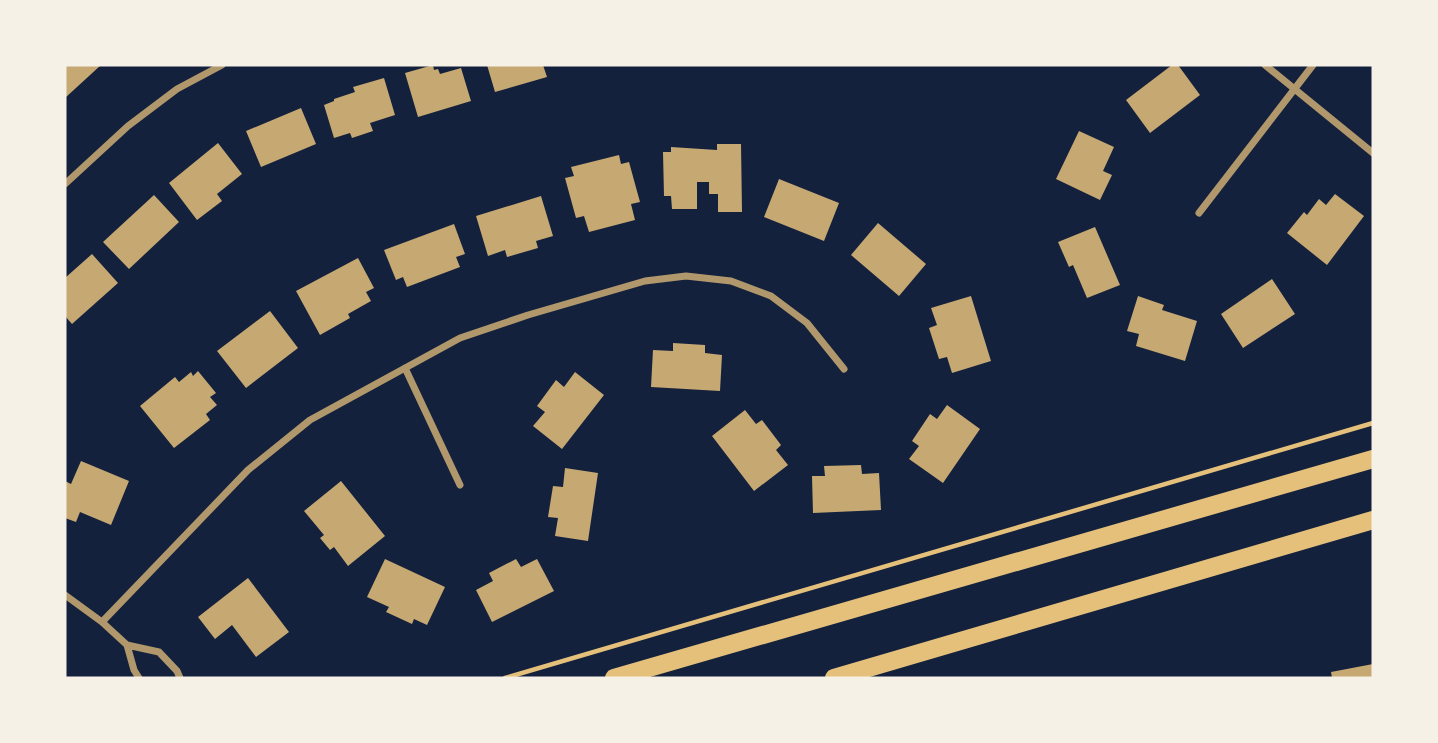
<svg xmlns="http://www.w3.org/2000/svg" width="1438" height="743" viewBox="0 0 1438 743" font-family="'Alegreya Sans',sans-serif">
  <rect width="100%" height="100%" fill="#14213d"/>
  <path fill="#c6a872" d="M 65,65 L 101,65 L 65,98 Z
    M 433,65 L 434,70 L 438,69 L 440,74 L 461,68 L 471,101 L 418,117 L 405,73 Z
    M 487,65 L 543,65 L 547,77 L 495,92 Z
    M 1172,65 L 1178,65 L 1200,95 L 1150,133 L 1126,100 Z
    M 384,78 L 395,115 L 370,123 L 373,131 L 352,138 L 350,133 L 334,138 L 324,105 L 334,101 L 334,99 L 355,92 L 353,87 Z
    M 301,108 L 316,144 L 261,167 L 246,131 Z
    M 1079,131 L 1114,147 L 1103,171 L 1112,175 L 1100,200 L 1056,179 Z
    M 218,143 L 242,174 L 217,194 L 222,201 L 197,220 L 169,183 Z
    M 717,144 L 741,144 L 742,212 L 718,212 L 718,194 L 709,194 L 709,182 L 697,182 L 697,209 L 672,209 L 671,196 L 664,196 L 663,152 L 671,152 L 671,147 L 717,150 Z
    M 619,155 L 621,164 L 629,162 L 640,202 L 631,204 L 635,220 L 589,232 L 584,216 L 576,218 L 565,178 L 574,176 L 571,167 Z
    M 779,179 L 839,203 L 824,241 L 764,217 Z
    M 1335,194 L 1364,216 L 1327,265 L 1287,233 L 1304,212 L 1307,215 L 1319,199 L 1326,205 Z
    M 154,195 L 179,222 L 129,269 L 103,242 Z
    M 541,196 L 553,236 L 536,241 L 538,248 L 507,257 L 505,250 L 488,256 L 476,216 Z
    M 878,223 L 926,264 L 899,296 L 851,255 Z
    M 454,224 L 465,254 L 456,257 L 460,267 L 407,287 L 403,277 L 396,280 L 384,250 Z
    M 1095,227 L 1120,285 L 1087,298 L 1073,265 L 1069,267 L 1058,242 Z
    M 92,254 L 118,283 L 72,324 L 65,316 L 65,278 Z
    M 358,258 L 374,288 L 366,292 L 371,301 L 348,314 L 350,318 L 320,335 L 296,291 Z
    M 1272,279 L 1295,314 L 1243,348 L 1221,314 Z
    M 971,296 L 991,361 L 952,373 L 947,357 L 939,359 L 929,328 L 937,325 L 931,308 Z
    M 1138,296 L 1164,305 L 1162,310 L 1197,321 L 1185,361 L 1136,346 L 1139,334 L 1127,331 Z
    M 270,311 L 298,348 L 246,388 L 217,351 Z
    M 673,343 L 705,345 L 705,353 L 722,355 L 720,391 L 651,387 L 653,350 L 673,351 Z
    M 198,371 L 216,393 L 210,397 L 217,405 L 206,414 L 210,420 L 174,448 L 140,406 L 175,377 L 179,382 L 191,372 L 193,376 Z
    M 575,372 L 604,395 L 562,449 L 533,426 L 545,412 L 537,406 L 556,380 L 564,387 Z
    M 947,405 L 980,429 L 943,483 L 909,459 L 919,446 L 912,441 L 930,414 L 937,419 Z
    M 745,410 L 756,424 L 762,420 L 781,445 L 776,450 L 788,465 L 754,491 L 712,436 Z
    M 81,461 L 129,481 L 111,525 L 80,512 L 76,522 L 65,518 L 65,481 L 71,484 Z
    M 861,465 L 862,474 L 879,473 L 881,510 L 813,513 L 812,476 L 825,476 L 824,466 Z
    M 565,468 L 598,473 L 588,541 L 555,536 L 558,518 L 548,517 L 553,486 L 563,487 Z
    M 341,481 L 385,536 L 348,566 L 334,547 L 330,550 L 320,538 L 324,535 L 304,511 Z
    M 385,559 L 445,587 L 427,625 L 414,619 L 412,624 L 386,612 L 389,607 L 367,597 Z
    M 516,559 L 521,567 L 537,559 L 554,591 L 492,622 L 476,590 L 493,581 L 489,573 Z
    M 248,578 L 289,632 L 256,657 L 232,625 L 215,639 L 198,617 Z
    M 1373,664 L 1373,678 L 1332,678 L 1331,672 Z"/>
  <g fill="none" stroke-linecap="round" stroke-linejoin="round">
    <path stroke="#e5c07b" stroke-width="4.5" d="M 505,678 L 1373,423"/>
    <path stroke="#b1986c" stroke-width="7" d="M 1265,65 L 1373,153
      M 65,184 L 128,126 L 177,89 L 222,65
      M 1199,213 L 1313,65
      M 405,368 L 460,485
      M 65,595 L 102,622 L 127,645 L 159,652 L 177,671 L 180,678
      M 102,622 L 248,470 L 310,420 L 460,338 L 528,315 L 645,281 L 686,276 L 731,281 L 771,296 L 807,323 L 844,369
      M 127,645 L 134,670 L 139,678"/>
    <path stroke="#e5c07b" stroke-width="18" d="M 614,678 L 1373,459
      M 834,678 L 1373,520"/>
  </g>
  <rect width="1438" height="743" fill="none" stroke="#f6f1e7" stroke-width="133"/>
</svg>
